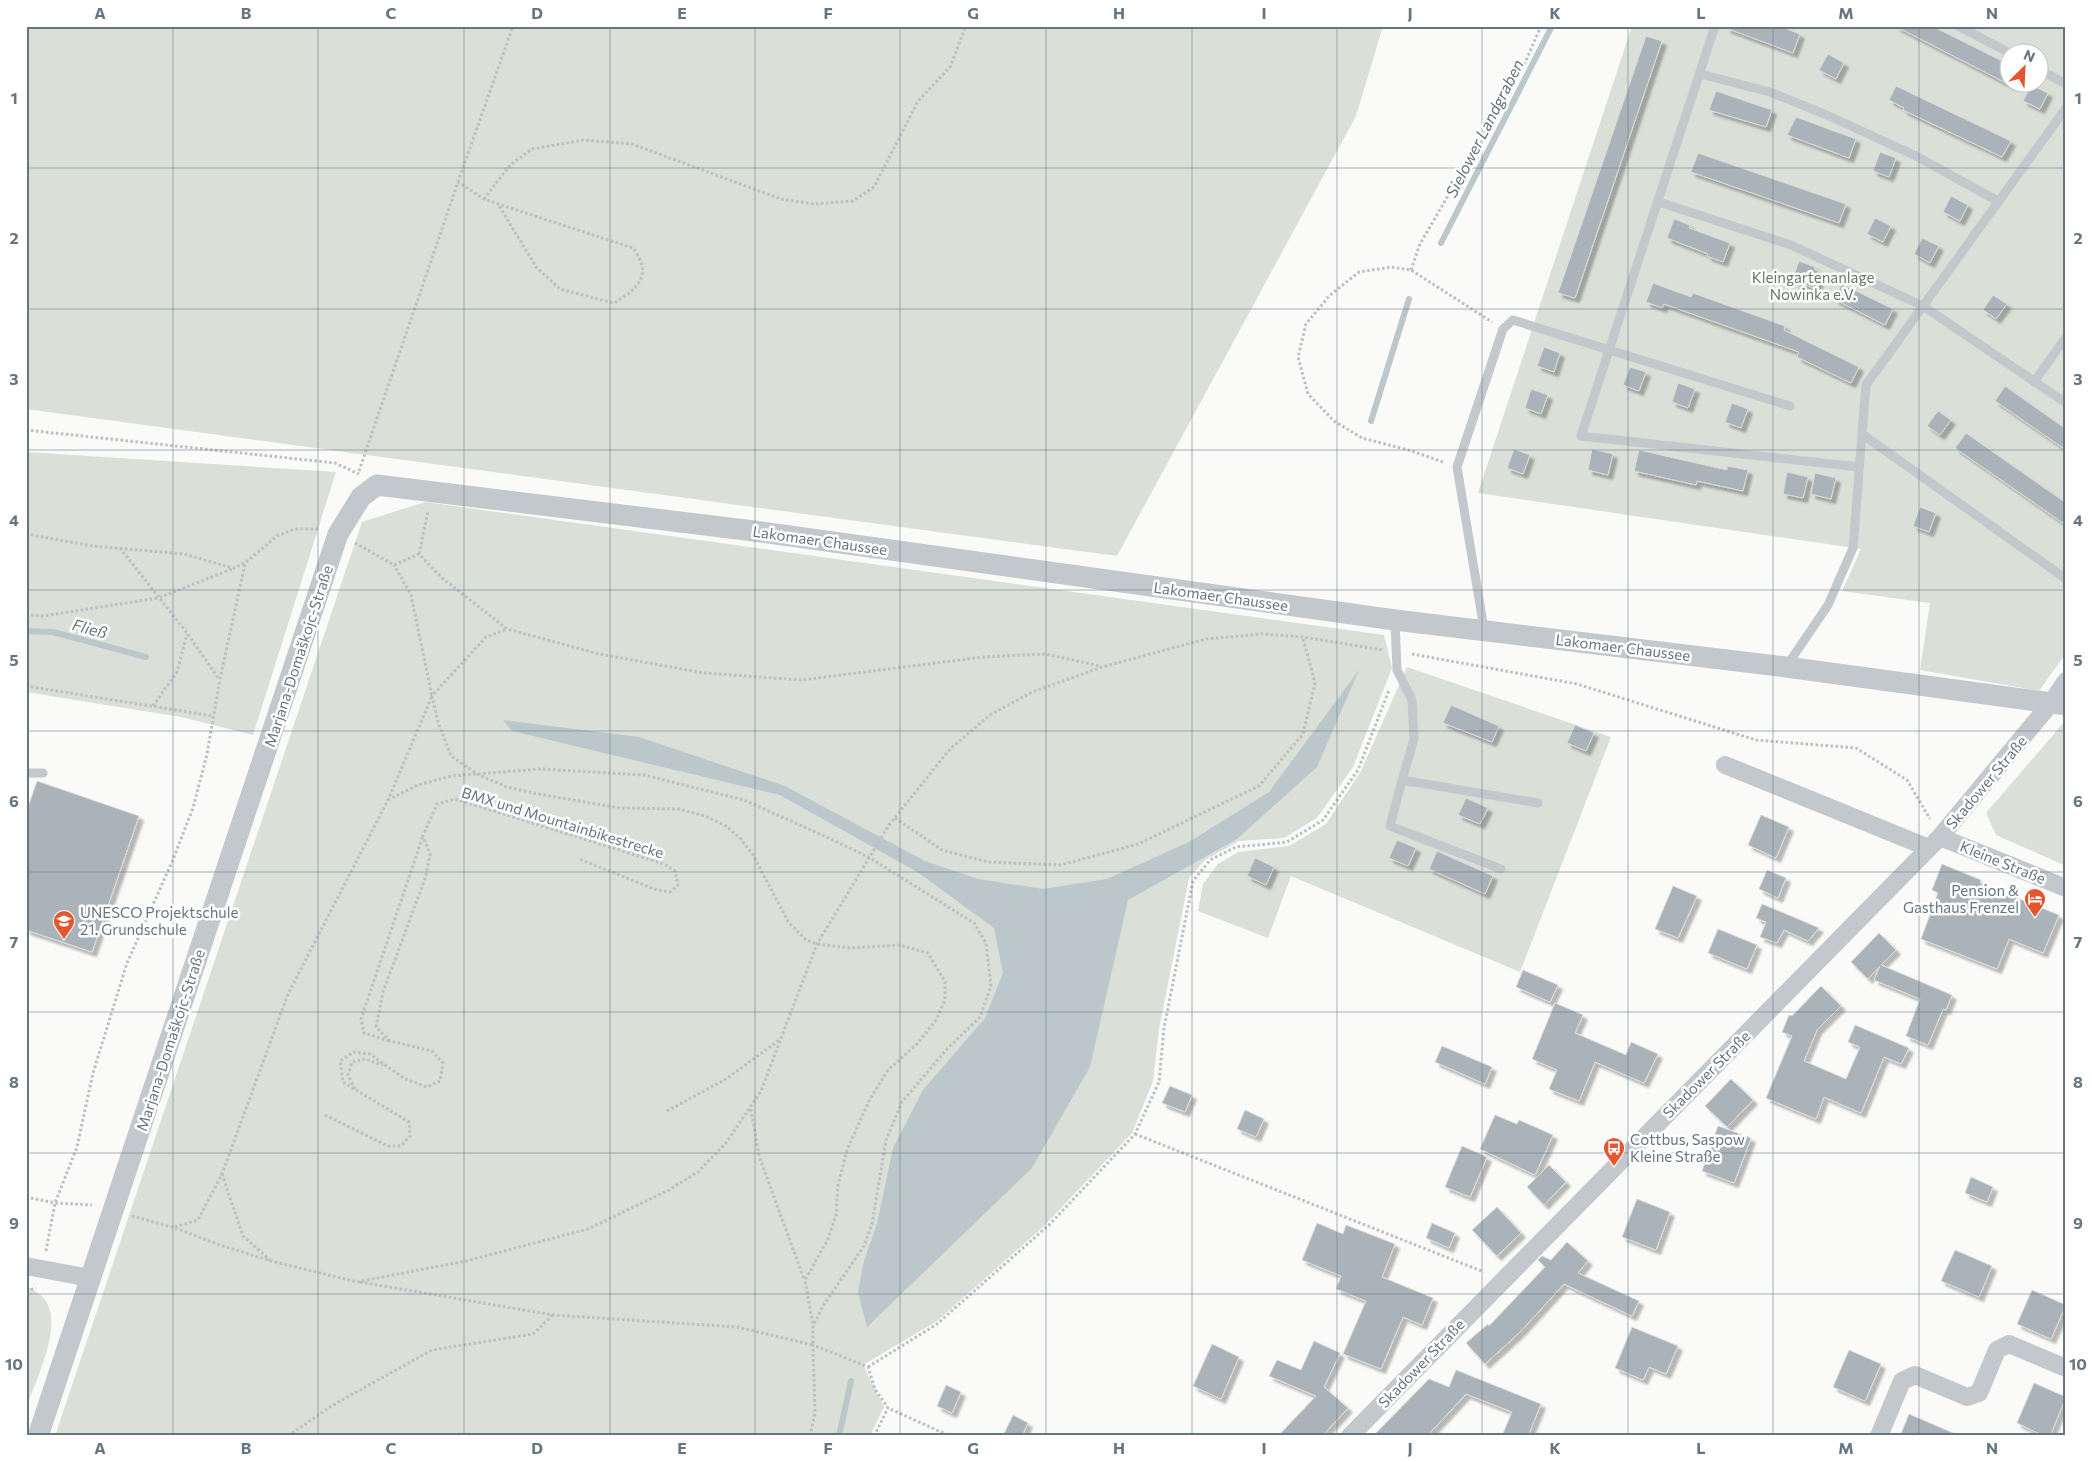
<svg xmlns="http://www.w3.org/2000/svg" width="2092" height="1462" viewBox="0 0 2092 1462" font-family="Commissioner,sans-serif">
  <defs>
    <filter id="shadow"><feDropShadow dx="4.5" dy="4.5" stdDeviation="1" flood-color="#0004"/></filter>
  </defs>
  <rect width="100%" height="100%" fill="#fafaf8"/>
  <path fill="#dadfd7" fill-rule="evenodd" d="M 26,26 L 1383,26 L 1356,116 L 1117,556 L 26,409 Z
    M 1632,26 L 2066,26 L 2066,653 L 2039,691 L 1920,670 L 1930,603 L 1842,591 L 1861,549 L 1478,493 ZM 2010,52 L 2040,52 L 2040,82 L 2010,82 Z
    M 26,452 L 336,472 L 253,735 L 181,717 L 26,692 Z
    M 425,502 L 1384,635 L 1392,668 L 1353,767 L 1317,818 L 1284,838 L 1239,841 L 1205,860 L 1189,878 L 1159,1029 L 1153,1081 L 1132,1133 L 1044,1226 L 937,1321 L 863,1365 L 884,1407 L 870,1436 L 55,1436 L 362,522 Z
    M 1407,667 L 1611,737 L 1520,972 L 1291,876 L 1268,938 L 1198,911 L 1203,884 L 1218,864 L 1238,852 L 1289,846 L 1326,824 L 1361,771 Z
    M 2066,720 L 2066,866 L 1996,835 L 1986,813 Z
    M 26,1286 C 32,1290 41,1294 45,1300 C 64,1325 35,1382 26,1408 Z"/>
  <path fill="#bbc7cb" d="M 1359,670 L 1317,767 L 1237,839 L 1128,900 L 1090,1067 L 1032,1168 L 867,1327 L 858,1292 L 864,1261 L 877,1224 L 893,1148 L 923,1090 L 985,1018 L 1003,973 L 994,928 L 919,873 L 780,795 L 512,731 L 503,720 L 639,737 L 785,786 L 925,861 L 978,879 L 1043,889 L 1107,879 L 1189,842 L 1269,792 Z"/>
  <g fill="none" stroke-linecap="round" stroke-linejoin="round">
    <path stroke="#bbc7cb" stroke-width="6" d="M 1441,243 L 1552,26
      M 1371,421 L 1409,299
      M 26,631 L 53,632 L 146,657
      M 839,1436 L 851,1381"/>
  </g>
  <path fill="#aab3b9" stroke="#dcdcda" filter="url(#shadow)" d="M 1727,26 L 1779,26 L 1800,34 L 1793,53 L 1726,28 Z
    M 1895,26 L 1932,26 L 2010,65 L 2010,85 Z
    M 1646,36 L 1662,41 L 1575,298 L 1558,293 Z
    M 1828,54 L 1844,63 L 1836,79 L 1819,70 Z
    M 2031,85 L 2048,93 L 2040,109 L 2023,101 Z
    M 1896,86 L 2011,141 L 2002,157 L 1903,110 L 1904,108 L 1889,100 Z
    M 1716,91 L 1772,110 L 1766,127 L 1709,110 Z
    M 1796,117 L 1856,139 L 1849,158 L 1787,135 Z
    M 1880,152 L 1896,158 L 1889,177 L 1873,171 Z
    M 1698,153 L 1846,204 L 1839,223 L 1691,172 Z
    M 1951,196 L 1968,205 L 1960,221 L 1943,212 Z
    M 1875,218 L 1891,226 L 1883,242 L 1867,234 Z
    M 1674,219 L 1690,225 L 1689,228 L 1730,243 L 1723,262 L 1707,256 L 1708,254 L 1667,238 Z
    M 1922,238 L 1939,246 L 1930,263 L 1914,254 Z
    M 1799,261 L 1815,267 L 1814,269 L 1821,273 L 1816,289 L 1792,280 Z
    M 1653,283 L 1691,297 L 1693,293 L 1785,326 L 1784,330 L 1859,367 L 1851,383 L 1797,357 L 1799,352 L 1664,304 L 1662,308 L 1646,302 Z
    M 1842,284 L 1893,309 L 1885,325 L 1834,299 Z
    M 1993,295 L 2007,304 L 1996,319 L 1983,310 Z
    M 1544,347 L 1560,353 L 1554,372 L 1537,366 Z
    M 1630,367 L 1646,372 L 1639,391 L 1623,385 Z
    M 1678,383 L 1695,389 L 1688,408 L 1672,402 Z
    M 2005,386 L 2066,429 L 2066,450 L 1995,401 Z
    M 1531,389 L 1548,395 L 1541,414 L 1525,408 Z
    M 1732,403 L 1748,409 L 1741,428 L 1725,422 Z
    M 1938,411 L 1951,420 L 1940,435 L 1927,426 Z
    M 1966,433 L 2066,503 L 2066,525 L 1955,448 Z
    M 1514,449 L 1530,455 L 1523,474 L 1507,468 Z
    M 1592,449 L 1613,454 L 1608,475 L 1588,470 Z
    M 1639,450 L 1727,470 L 1727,466 L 1748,470 L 1743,491 L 1697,481 L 1696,485 L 1634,471 Z
    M 1787,472 L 1808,477 L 1803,498 L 1783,494 Z
    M 1815,473 L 1836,478 L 1831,499 L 1811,494 Z
    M 1920,507 L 1936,513 L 1929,532 L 1913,526 Z
    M 1451,705 L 1499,726 L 1492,742 L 1443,723 Z
    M 1575,725 L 1594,733 L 1586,751 L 1567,743 Z
    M 37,781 L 139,816 L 92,952 L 26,930 L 26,813 Z
    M 1466,798 L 1488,808 L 1480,824 L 1458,815 Z
    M 1761,815 L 1789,827 L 1776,858 L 1748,845 Z
    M 1397,840 L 1416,848 L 1408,866 L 1389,858 Z
    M 1437,851 L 1493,876 L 1485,894 L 1429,869 Z
    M 1255,858 L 1274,867 L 1266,885 L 1247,876 Z
    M 1942,864 L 1981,880 L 1980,883 L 2059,915 L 2043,953 L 2009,939 L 1997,969 L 1921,939 L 1938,893 L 1932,890 Z
    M 1767,870 L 1786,878 L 1778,898 L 1759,889 Z
    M 1673,886 L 1697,896 L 1678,938 L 1655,929 Z
    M 1762,904 L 1791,916 L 1819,928 L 1808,941 L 1784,930 L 1777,943 L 1760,937 L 1766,922 L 1756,918 Z
    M 1718,929 L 1757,945 L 1747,969 L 1708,953 Z
    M 1879,933 L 1896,950 L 1881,965 L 1952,995 L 1946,1010 L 1943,1009 L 1928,1045 L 1906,1036 L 1920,999 L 1874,980 L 1880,966 L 1868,979 L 1851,962 Z
    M 1523,970 L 1558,985 L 1550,1002 L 1516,987 Z
    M 1821,986 L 1841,1006 L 1817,1030 L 1804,1061 L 1846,1079 L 1860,1047 L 1848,1042 L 1855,1025 L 1909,1048 L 1901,1064 L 1884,1057 L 1861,1113 L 1824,1097 L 1816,1119 L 1766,1098 L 1792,1036 L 1782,1032 L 1789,1015 L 1792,1016 Z
    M 1555,1003 L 1583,1015 L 1575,1033 L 1626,1055 L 1631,1042 L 1658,1054 L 1644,1083 L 1595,1062 L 1579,1101 L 1549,1089 L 1557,1070 L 1532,1059 Z
    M 1442,1046 L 1492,1067 L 1485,1084 L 1435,1062 Z
    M 1731,1079 L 1753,1100 L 1727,1127 L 1705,1106 Z
    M 1170,1086 L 1192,1095 L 1185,1112 L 1162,1103 Z
    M 1245,1110 L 1264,1119 L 1256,1137 L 1237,1129 Z
    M 1495,1115 L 1517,1124 L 1519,1120 L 1553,1135 L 1535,1175 L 1480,1149 Z
    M 1718,1126 L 1751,1138 L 1734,1183 L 1702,1171 Z
    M 1462,1146 L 1487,1157 L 1470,1197 L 1445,1187 Z
    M 1549,1165 L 1566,1182 L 1544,1205 L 1527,1187 Z
    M 1971,1177 L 1993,1187 L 1987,1202 L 1965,1193 Z
    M 1637,1199 L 1670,1212 L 1656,1250 L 1622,1237 Z
    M 1497,1207 L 1521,1233 L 1497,1256 L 1472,1230 Z
    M 1317,1223 L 1343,1234 L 1346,1225 L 1395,1244 L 1382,1277 L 1433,1298 L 1422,1325 L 1403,1317 L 1381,1369 L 1343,1354 L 1366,1301 L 1336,1289 L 1341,1276 L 1302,1260 Z
    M 1432,1223 L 1455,1233 L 1449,1248 L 1426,1238 Z
    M 1567,1242 L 1588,1261 L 1578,1273 L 1639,1301 L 1632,1316 L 1564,1284 L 1520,1332 L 1485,1364 L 1466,1343 L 1488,1324 L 1489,1326 L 1545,1267 L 1538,1260 L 1542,1256 L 1551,1260 Z
    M 1955,1250 L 1992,1266 L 1979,1297 L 1941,1281 Z
    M 2032,1290 L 2066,1305 L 2051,1339 L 2017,1324 Z
    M 1632,1327 L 1678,1346 L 1666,1374 L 1649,1367 L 1643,1380 L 1615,1368 Z
    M 1314,1341 L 1340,1353 L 1324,1387 L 1348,1408 L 1322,1436 L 1278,1436 L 1316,1396 L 1269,1376 L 1277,1360 L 1301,1370 Z
    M 1212,1344 L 1239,1357 L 1221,1399 L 1193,1386 Z
    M 1849,1350 L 1881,1364 L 1865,1401 L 1833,1387 Z
    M 1456,1370 L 1541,1404 L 1528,1436 L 1502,1436 L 1512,1412 L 1466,1394 L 1427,1436 L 1373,1436 L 1429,1379 L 1449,1387 Z
    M 2034,1383 L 2066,1397 L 2050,1436 L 2044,1436 L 2017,1423 Z
    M 946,1385 L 961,1392 L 952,1413 L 937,1406 Z
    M 1909,1414 L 1960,1436 L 1900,1436 Z
    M 1013,1415 L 1028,1423 L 1022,1436 L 1003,1436 Z"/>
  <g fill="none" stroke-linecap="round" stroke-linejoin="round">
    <path stroke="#bbbfc2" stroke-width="3" stroke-dasharray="2.5 2.5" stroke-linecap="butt" d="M 458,182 L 513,26
      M 484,199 L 510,165 L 532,149 L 584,140 L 632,144 L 781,199 L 814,204 L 853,201 L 874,187 L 918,101 L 950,67 L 966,26
      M 1411,270 L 1420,244 L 1525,63 L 1541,26
      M 26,430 L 335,463 L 359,474
      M 1443,462 L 1412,451 L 1362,438 L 1334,421 L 1308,394 L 1298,357 L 1306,324 L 1329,296 L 1359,272 L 1391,267 L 1411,270 L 1492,322
      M 359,471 L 458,182 L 484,199 L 498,204 L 633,248 C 653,275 639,288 614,303 L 560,289 L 536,267 L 498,204
      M 26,534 L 92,546 L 184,554 L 233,568 L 245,563 L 277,536 L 295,529 L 319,529
      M 355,543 L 394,565 L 419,554 L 442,578 L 507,629 L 599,654 L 704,673 L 802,680 L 983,657 L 1045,654 L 1100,666
      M 120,548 L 187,633 L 219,679
      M 419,554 L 428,511
      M 26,615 L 43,616 L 158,598 L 232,569
      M 1412,654 L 1577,684 L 1756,740 L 1856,748 L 1907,780 L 1930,819
      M 26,686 L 213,716
      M 153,706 L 177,672 L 187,634
      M 388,800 L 418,785 L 451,776 L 541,769 L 644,775 L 744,800 L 831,839 L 870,858 L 974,923 L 986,943 L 991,986 L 980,1017 L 946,1050 L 902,1102 L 886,1140 L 872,1224 L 864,1246 L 823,1306 L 813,1326
      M 895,818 L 942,850 L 988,862 L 1061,865 L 1138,844 L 1259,786 L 1303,734 L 1315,683 L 1303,638
      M 389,1041 L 364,1033 L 361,1019 L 423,836
      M 355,1089 L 348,1075 L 352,1062 L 365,1059 L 383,1065
      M 751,1109 L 759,1156 L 804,1279
      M 667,1111 L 726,1079 L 781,1039
      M 325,1115 L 388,1146 L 401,1146 L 410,1136 L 409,1122 L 343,1082 L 340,1061 L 354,1052 L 370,1054 L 405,1079 L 427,1087 L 440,1081 L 443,1063 L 432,1051 L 390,1041 L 376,1027 L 383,992 L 426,876 L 430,854 L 423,836 L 437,804 L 455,799 L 664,864 L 675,871 L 678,885 L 670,892 L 657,890 L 579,859
      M 1135,1134 L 1484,1272
      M 222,1174 L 243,1236 L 270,1260
      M 26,1197 L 55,1203 L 92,1205
      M 132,1216 L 175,1228 L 220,1245 L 271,1261 L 357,1282 L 466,1261 L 588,1229 L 669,1190 L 698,1172 L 726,1143 L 761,1091 L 817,944 L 889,825 L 950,749 L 990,715 L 1032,692 L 1102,667 L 1206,639 L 1262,634 L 1303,637 L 1383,650
      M 175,1227 L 198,1220 L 222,1174 L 288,994 L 388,800 L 432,696 L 411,595 L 394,565
      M 46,1251 L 55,1203 L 77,1147 L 93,1073 L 127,963 L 172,862 L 193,808 L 207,754 L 220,679 L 245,564
      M 360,1282 L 553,1315 L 737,1327 L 813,1345 L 813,1326 L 805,1280 L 828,1239 L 836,1215 L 838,1185 L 847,1150 L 870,1099 L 888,1070 L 917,1044 L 936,1020 L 945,1000 L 945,982 L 928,953 L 900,945 L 850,948 L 817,944 L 805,939 L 789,923 L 753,855 L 741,839 L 726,826 L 705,816 L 679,809 L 620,808 L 538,794 L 507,787 L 479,775 L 451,756 L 438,722 L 432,696 L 486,637 L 507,629
      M 26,1291 L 36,1288
      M 868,1367 L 937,1324 L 1049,1225 L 1135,1134 L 1159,1082 L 1164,1028 L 1193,881 L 1210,860 L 1236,847 L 1287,842 L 1323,820 L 1358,770 L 1389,690
      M 288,1436 L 333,1405 L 432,1350 L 533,1334 L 553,1315
      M 810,1436 L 815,1413 L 813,1345 L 868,1367 L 875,1389 L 888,1408 L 950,1436
      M 874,1436 L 888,1408"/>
    <path stroke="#c3c8cc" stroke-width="9" d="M 1715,26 L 1581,436 L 1859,467
      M 1958,26 L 2010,53
      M 2040,70 L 2066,84
      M 1700,74 L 1770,92 L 1829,116 L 1914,155 L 1998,201
      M 1659,202 L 1791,245 L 1923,306 L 2066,403
      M 2034,382 L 2066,337
      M 1862,434 L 1866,385 L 2066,108
      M 1395,621 L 1397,670 L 1412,700 L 1414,739 L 1402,780 L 1538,803
      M 1484,629 L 1457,467 L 1503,329 L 1513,320 L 1790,406
      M 1786,667 L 1828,605 L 1853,548 L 1862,434 L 2066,579
      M 26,773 L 43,773
      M 1402,780 L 1390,826 L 1501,869"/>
    <path stroke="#c3c8cc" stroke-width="18" d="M 1725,765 L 1929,848
      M 1940,837 L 2066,888
      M 26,1266 L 90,1278
      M 1350,1436 L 1940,837 L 2051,703 L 2066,681
      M 1879,1436 L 1902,1381 L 1915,1375 L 1967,1397 L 1979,1393 L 1997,1350 L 2009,1344 L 2066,1368"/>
    <path stroke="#c3c8cc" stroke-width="21" d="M 38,1436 L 338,534 L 361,497 L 377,485 L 754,531 L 1395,620 L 1786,667 L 2066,705"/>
  </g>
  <path fill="none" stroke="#657683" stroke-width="1" stroke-opacity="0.55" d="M 173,26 L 173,1436M 318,26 L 318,1436M 464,26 L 464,1436M 610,26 L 610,1436M 755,26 L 755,1436M 900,26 L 900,1436M 1046,26 L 1046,1436M 1192,26 L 1192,1436M 1337,26 L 1337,1436M 1482,26 L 1482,1436M 1628,26 L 1628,1436M 1773,26 L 1773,1436M 1919,26 L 1919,1436M 26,168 L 2066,168M 26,309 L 2066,309M 26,450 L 2066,450M 26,590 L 2066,590M 26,731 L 2066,731M 26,872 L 2066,872M 26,1012 L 2066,1012M 26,1153 L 2066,1153M 26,1294 L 2066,1294"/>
  <defs>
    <g id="hotel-pin" transform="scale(1.125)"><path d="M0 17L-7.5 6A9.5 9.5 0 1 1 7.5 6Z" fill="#e4572e" stroke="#fff"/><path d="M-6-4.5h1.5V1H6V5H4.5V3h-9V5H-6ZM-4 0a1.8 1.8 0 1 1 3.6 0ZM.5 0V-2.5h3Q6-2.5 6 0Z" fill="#fff"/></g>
    <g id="school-pin" transform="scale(1.125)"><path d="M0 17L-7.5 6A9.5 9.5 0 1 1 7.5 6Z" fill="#e4572e" stroke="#fff"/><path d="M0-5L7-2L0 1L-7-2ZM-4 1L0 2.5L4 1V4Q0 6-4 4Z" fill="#fff"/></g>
    <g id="bus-pin" transform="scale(1.125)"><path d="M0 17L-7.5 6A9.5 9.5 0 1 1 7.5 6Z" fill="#e4572e" stroke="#fff"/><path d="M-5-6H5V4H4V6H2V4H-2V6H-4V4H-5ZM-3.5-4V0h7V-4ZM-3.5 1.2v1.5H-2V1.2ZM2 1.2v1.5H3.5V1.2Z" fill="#fff"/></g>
  </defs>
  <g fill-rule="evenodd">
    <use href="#hotel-pin" x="2035" y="899"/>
    <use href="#school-pin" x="64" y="921"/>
    <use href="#bus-pin" x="1614" y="1148"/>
  </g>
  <g text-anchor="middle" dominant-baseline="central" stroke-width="5" stroke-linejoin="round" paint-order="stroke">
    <g font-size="15" fill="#687a64" stroke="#fff">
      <text x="1813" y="277">Kleingartenanlage<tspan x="1813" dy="17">Nowinka e.V.</tspan></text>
    </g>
    <g font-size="15" fill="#657683" stroke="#fff">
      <text transform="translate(820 540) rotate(8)">Lakomaer Chaussee</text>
      <text transform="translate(1221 596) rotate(8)">Lakomaer Chaussee</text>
      <text transform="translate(1623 647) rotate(7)">Lakomaer Chaussee</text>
      <text transform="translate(298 656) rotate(-72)">Marjana-Domaškojc-Straße</text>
      <text transform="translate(1986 782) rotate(-50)">Skadower Straße</text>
      <text transform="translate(563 822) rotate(17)">BMX und Mountainbikestrecke</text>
      <text transform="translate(2003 862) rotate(22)">Kleine Straße</text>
      <text transform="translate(170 1040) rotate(-72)">Marjana-Domaškojc-Straße</text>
      <text transform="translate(1706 1074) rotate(-45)">Skadower Straße</text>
      <text transform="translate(1421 1363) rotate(-46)">Skadower Straße</text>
    </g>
    <g font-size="15" fill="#657683" stroke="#fff" text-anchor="start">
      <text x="2019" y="890" text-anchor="end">Pension &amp;<tspan x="2019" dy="17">Gasthaus Frenzel</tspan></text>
      <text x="80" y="912">UNESCO Projektschule<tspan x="80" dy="17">21. Grundschule</tspan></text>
      <text x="1630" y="1139">Cottbus, Saspow<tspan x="1630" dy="17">Kleine Straße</tspan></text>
    </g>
    <g font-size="16" font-style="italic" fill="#60757c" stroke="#fff">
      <text transform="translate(1484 128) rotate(-63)">Sielower Landgraben</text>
      <text transform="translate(90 628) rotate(15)">Fließ</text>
    </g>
  </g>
  <rect width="2092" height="1462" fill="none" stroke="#ffffff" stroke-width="55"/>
  <g transform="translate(2024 68) rotate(24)"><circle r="24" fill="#ffffff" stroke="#c1c8cd"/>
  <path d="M0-4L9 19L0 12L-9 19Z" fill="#e4572e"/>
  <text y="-8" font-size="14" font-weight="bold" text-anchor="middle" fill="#657683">N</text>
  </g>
  <rect x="28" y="28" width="2036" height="1406" fill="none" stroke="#657683" stroke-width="2"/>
  <g font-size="16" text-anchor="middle" font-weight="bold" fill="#657683">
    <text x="100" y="19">A</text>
    <text x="246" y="19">B</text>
    <text x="391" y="19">C</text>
    <text x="537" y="19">D</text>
    <text x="682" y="19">E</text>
    <text x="828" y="19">F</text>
    <text x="973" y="19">G</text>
    <text x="1119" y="19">H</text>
    <text x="1264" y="19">I</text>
    <text x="1410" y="19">J</text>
    <text x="1555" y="19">K</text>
    <text x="1701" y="19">L</text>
    <text x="1846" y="19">M</text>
    <text x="1992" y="19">N</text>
    <text x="14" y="104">1</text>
    <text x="2078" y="104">1</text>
    <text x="14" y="244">2</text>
    <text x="2078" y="244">2</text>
    <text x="14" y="385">3</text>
    <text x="2078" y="385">3</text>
    <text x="14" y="526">4</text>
    <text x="2078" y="526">4</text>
    <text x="14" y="666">5</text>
    <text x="2078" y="666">5</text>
    <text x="14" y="807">6</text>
    <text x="2078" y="807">6</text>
    <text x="14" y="948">7</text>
    <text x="2078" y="948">7</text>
    <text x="14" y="1088">8</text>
    <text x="2078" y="1088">8</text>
    <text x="14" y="1229">9</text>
    <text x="2078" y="1229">9</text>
    <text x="14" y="1370">10</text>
    <text x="2078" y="1370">10</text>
    <text x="100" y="1454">A</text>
    <text x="246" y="1454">B</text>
    <text x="391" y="1454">C</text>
    <text x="537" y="1454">D</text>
    <text x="682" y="1454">E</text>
    <text x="828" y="1454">F</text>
    <text x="973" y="1454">G</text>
    <text x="1119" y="1454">H</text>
    <text x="1264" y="1454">I</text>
    <text x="1410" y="1454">J</text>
    <text x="1555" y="1454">K</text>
    <text x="1701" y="1454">L</text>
    <text x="1846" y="1454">M</text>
    <text x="1992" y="1454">N</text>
  </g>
</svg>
